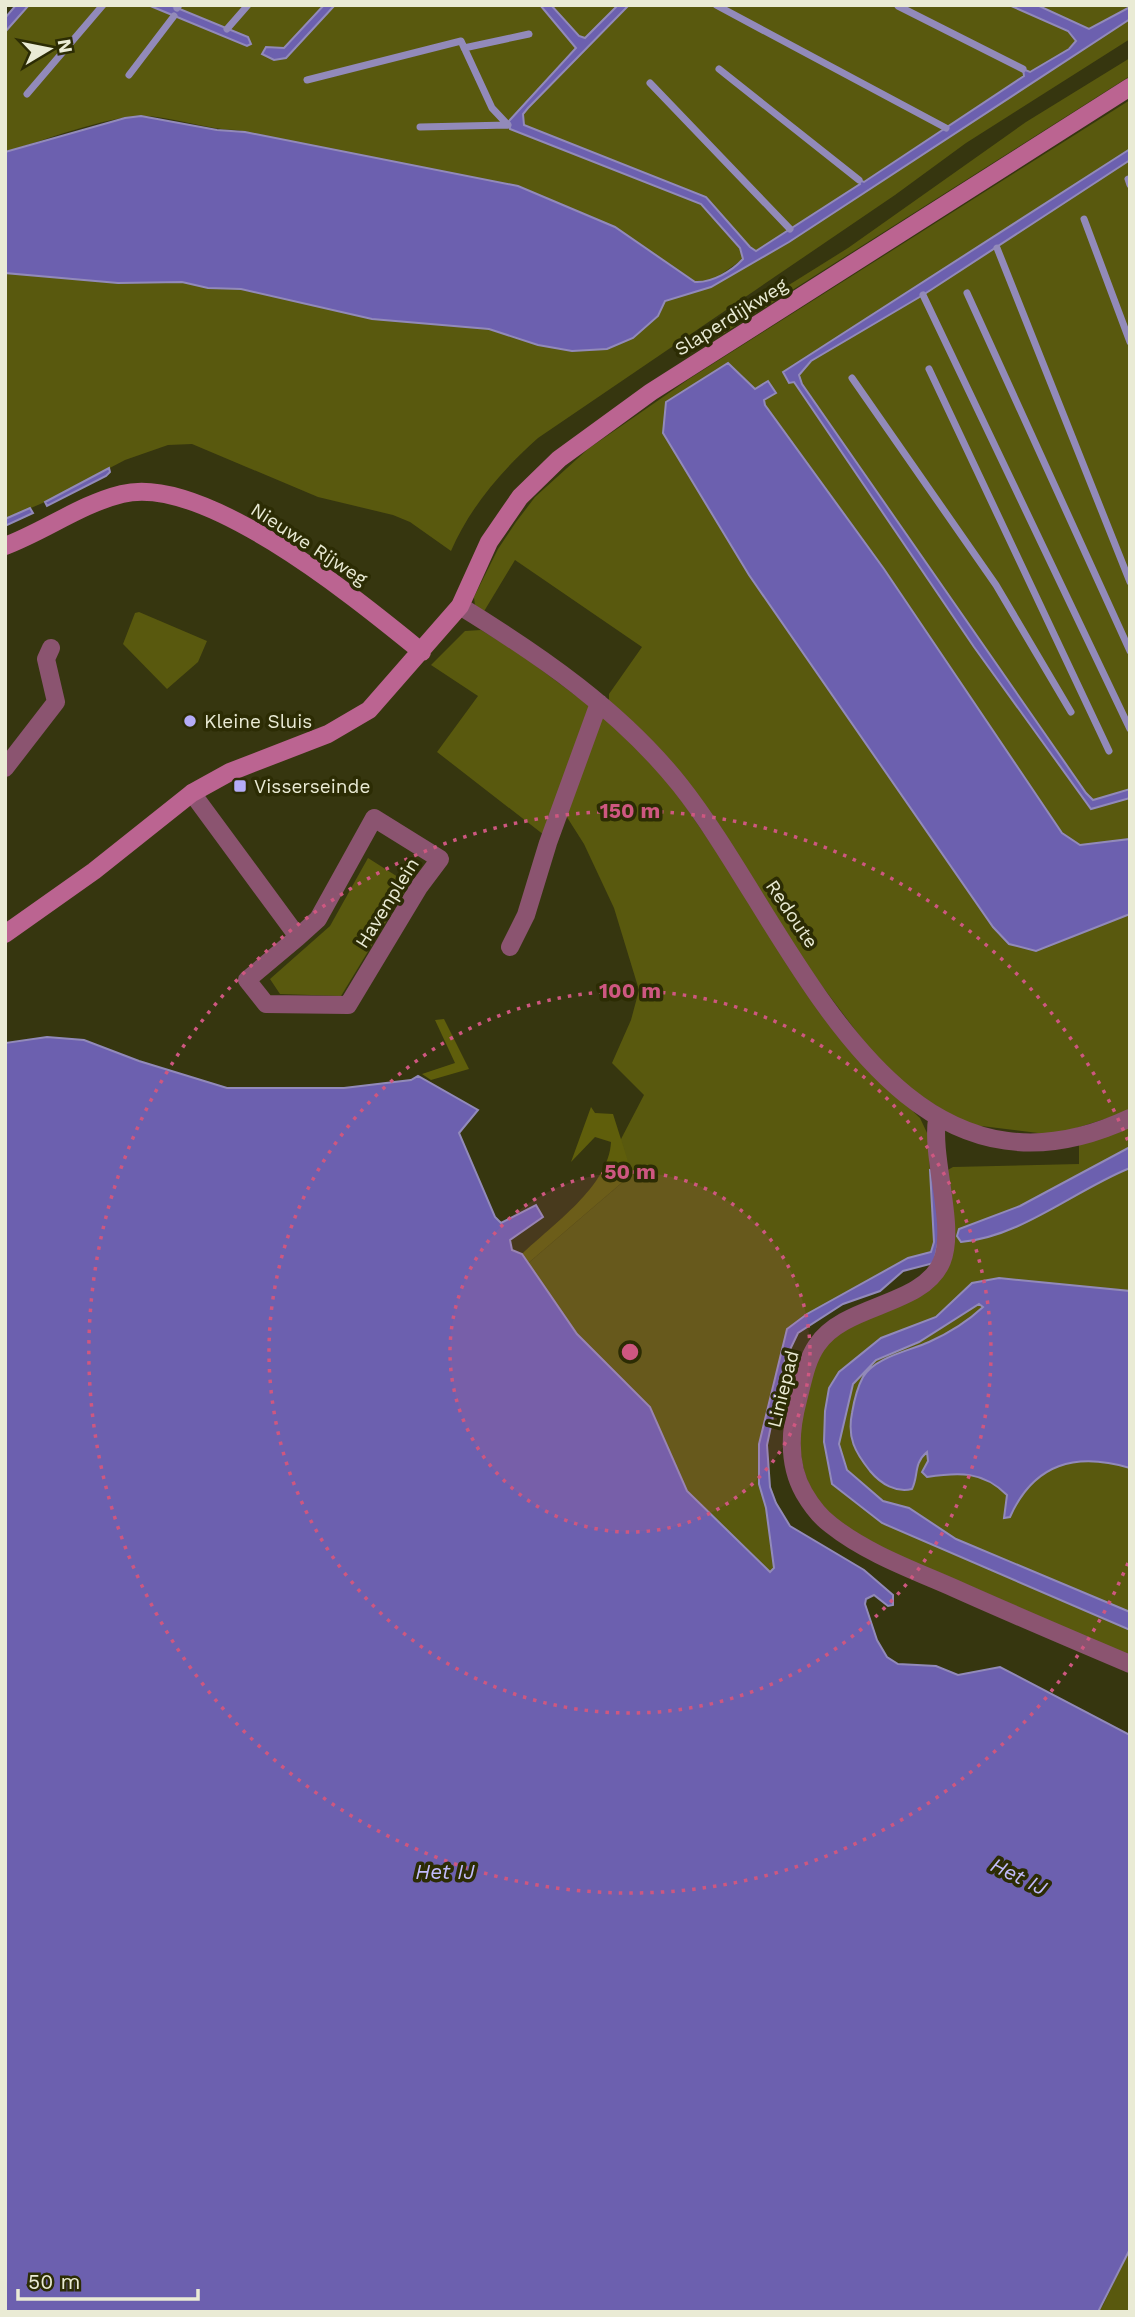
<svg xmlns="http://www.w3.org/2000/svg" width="1135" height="2317" viewBox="0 0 1135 2317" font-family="'Work Sans',sans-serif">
  <rect width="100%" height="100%" fill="#36360f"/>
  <path fill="#59590e" d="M 29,5 L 148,5 L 247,46 L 248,37 L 170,5 L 324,5 L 284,48 L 262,52 L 293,51 L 335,5 L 540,5 L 576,48 L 509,121 L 515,131 L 701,204 L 740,249 L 743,259 L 713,280 L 695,282 L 615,227 L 518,186 L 237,130 C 205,130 173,116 141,116 C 105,117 42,141 5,152 L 5,32 Z
    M 551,5 L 618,5 L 585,38 L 579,36 Z
    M 629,5 L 1009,5 L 1068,31 L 1076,41 C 1066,52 1039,73 1024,71 L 1024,76 L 864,182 L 859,181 L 861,184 L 756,251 L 750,247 L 706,197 L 524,125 L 523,114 L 528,108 Z
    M 1037,5 L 1130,5 L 1130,7 L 1092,30 Z
    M 1130,19 L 1130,39 L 966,143 L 895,195 L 538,438 C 502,470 470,507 451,551 L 410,522 L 393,515 L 318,497 L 192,444 L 168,445 L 125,460 L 45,502 L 5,519 L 5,273 L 118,283 L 182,282 L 208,288 L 241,289 L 372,319 L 489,329 L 538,345 L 572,351 L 607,349 L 633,338 L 658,316 L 665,301 L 711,287 L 789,242 Z
    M 1130,58 L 1130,76 L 718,337 L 716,332 L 725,325 L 848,248 L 1026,122 Z
    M 1130,100 L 1130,1111 L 1054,1135 L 965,1124 L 890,1076 L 609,704 L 609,694 L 642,647 L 515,560 L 483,613 L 475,606 L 474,597 L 498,549 L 516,522 L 535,497 L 588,449 L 689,379 Z
    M 139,612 L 207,641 L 198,662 L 167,689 L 123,644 L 135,613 Z
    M 481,630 L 520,654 L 615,725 L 659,768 L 860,1061 L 920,1118 L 928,1135 L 934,1242 L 931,1252 L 908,1258 L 807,1314 L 787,1329 L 759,1444 L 759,1484 L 766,1508 L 774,1568 L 770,1572 L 687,1491 L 650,1407 L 577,1334 L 526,1265 L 632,1174 L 620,1141 L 644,1095 L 612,1063 L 631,1020 L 639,990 L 614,908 L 584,844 L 558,803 L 544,835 L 437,752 L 478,696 L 431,665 L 465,631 Z
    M 368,858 L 409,884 L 341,996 L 280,994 L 270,979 L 330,926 Z
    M 1130,1125 L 1130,1656 C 1068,1629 1006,1602 945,1575 C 909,1560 854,1541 828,1513 C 803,1486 795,1449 803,1414 C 807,1392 812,1362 827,1345 C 850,1319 903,1301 934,1285 L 946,1171 L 953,1167 L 1079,1164 L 1079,1142 Z
    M 1130,2249 L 1130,2312 L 1098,2312 L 1103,2305 Z"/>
  <path fill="#5f5e0b" d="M 444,1019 L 469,1069 L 431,1080 L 422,1074 L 455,1063 L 435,1020 Z
    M 591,1107 L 595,1113 L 613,1114 L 632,1174 L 526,1265 L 522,1254 C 552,1225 609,1186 611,1142 L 595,1137 L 571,1162 Z"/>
  <path fill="#6c60af" stroke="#928aba" stroke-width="2" d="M 16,5 L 29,5 L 5,32 L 5,18 Z
    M 148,5 L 170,5 L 248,37 L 251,44 L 247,46 Z
    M 324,5 L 335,5 L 286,58 L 274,60 L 262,54 L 266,47 L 284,48 Z
    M 540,5 L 551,5 L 579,36 L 585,38 L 618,5 L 629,5 L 528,108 L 523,114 L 524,125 L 706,197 L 750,247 L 756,251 L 860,184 L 859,180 L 864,182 L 1024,76 L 1023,69 L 1030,72 L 1069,49 L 1076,41 L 1068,31 L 1009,5 L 1037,5 L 1089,29 L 1130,7 L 1130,19 L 789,242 L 711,287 L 665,301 L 658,316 L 633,338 L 607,349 L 572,351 L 538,345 L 489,329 L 372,319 L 241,289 L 208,288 L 182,282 L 118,283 L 5,273 L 5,152 L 125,118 L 141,116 L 217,130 L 245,132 L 518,186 L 615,227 L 695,282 C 712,283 732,271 743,259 L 740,248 L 701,204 L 510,129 L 509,121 L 576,48 Z
    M 1130,149 L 1130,160 L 923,295 L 811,361 L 799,375 L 802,384 L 1086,793 L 1093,800 L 1130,789 L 1130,798 L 1091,809 L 974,647 L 794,382 L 789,383 L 783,372 Z
    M 728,363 L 755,389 L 768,381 L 776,393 L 764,400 L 765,405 L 884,569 L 1062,833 L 1080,845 L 1130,839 L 1130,914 L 1036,951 L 1009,944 L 993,927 L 749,575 L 663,433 L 666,402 Z
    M 109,468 L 110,472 L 106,476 L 47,506 L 45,502 Z
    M 30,508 L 33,513 L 5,526 L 5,519 Z
    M 47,1037 L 84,1040 L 139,1061 L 227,1088 L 344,1088 L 411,1080 L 418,1076 L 478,1110 L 459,1133 L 495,1217 L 501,1223 L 536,1205 L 543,1217 L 510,1240 L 512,1250 L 522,1254 L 577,1334 L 650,1407 L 687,1491 L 770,1572 L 774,1568 L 766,1508 L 759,1484 L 759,1444 L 787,1329 L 807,1314 L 908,1258 L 931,1252 L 934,1242 L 930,1170 L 934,1171 L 940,1234 L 934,1263 L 903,1271 L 880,1291 L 843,1304 L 798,1333 L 785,1360 L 767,1445 L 770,1487 L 776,1503 L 790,1526 L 864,1570 L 893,1595 L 893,1605 L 888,1606 L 874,1595 L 866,1599 L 865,1604 L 877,1640 L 887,1657 L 898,1664 L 936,1666 L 958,1675 L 1000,1667 L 1130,1735 L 1130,2249 L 1098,2312 L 5,2312 L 5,1043 Z
    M 1130,1147 L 1130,1168 C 1075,1190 1021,1237 961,1242 L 957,1236 L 959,1229 L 1020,1206 Z
    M 999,1278 L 1130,1291 L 1130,1468 C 1076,1452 1034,1463 1010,1517 L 1004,1518 L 1007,1495 C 983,1471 959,1472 927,1477 L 922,1472 L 928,1461 L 927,1452 C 913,1464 919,1475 912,1489 C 896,1493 881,1484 870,1471 C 855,1452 847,1438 852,1413 C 854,1401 857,1388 863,1377 C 875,1357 909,1351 929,1342 C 949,1333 967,1322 983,1307 L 979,1304 L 919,1342 L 876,1360 L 853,1384 L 839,1444 L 847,1470 L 883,1501 L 909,1508 L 956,1539 L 1130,1612 L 1130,1630 L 882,1523 L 832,1484 L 824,1442 L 825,1411 L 829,1388 L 839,1372 L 881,1338 L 936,1317 L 972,1283 Z"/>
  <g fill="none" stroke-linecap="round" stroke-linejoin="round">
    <path stroke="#928aba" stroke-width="7" d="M 716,5 L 946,128
      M 898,6 L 1023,69
      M 177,8 L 179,5
      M 227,29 L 248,5
      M 464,48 L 529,34
      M 719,69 L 859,180
      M 129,75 L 174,16
      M 307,80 L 461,41 L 492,108 L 508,125
      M 650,83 L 790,229
      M 27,94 L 103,5
      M 420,127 L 508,125
      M 1128,179 L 1130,185
      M 1084,219 L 1130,342
      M 997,248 L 1130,582
      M 967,293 L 1130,651
      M 923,295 L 1130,729
      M 929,369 L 1109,751
      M 852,378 L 996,585 L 1071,712"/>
    <path stroke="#8b5470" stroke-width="18" d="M 460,606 C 541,656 620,710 680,785 C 794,929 891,1230 1130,1118
      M 5,768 L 56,702 L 46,659 L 51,648
      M 192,793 L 298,937 L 247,980 L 266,1004 L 348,1005 L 419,887 L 440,859 L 374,818 L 318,919 L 298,937
      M 510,947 L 526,915 L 548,843 L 599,703
      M 937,1119 C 931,1159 956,1226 942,1261 C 923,1307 845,1303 817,1345 C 806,1361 803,1381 798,1400 C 790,1430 788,1465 804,1493 C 811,1505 820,1517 831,1525 C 866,1553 913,1570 954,1588 C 1012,1614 1071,1639 1130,1664"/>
    <path stroke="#bb6491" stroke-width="18" d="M 5,546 C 45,531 81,504 122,494 C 205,473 360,602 422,652
      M 5,934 L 94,871 L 192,793 L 230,772 L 328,734 L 369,710 L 460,606 L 489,542 L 520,497 L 559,459 L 651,392 L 1130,87"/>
  </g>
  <circle cx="630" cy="1352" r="180" fill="#ce5780" fill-opacity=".12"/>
  <g fill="none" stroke="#ce5780" stroke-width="3.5" stroke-dasharray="3.5 7">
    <circle cx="630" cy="1352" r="180"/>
    <circle cx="630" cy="1352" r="361"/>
    <path d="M1128 1563A541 541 0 1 1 1128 1141"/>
  </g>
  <g fill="#b5acf8" stroke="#2c2c04" stroke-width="2.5">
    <circle cx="190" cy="721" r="7"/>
    <rect x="233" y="779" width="14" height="14" rx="3.5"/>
  </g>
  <g text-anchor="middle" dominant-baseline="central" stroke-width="7" stroke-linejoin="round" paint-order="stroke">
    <g font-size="19" fill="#eaebd5" stroke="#2c2c04">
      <text transform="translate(731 317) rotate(-32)">Slaperdijkweg</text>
      <text transform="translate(309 544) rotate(33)">Nieuwe Rijweg</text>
      <text transform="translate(387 903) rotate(-58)">Havenplein</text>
      <text transform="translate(792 914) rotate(56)">Redoute</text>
      <text transform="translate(783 1389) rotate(-76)">Liniepad</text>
    </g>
    <g font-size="19" fill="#eaebd5" stroke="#2c2c04" text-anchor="start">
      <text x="204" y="721">Kleine Sluis</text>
      <text x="254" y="786">Visserseinde</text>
    </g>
    <g font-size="21" font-style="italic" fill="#c2bcfc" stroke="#2c2c04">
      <text x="445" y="1871">Het IJ</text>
      <text transform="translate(1019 1876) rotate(26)">Het IJ</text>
    </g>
  </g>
  <circle cx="630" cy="1352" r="10" fill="#ce5780" stroke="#2c2c04" stroke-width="3.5"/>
  <g font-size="21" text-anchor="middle" font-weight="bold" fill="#ce5780" stroke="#2c2c04" stroke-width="7" stroke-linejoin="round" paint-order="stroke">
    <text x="630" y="818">150 m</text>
    <text x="630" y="998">100 m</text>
    <text x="630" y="1179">50 m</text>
  </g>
  <rect width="1135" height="2317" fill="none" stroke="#eaebd5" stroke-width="14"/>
  <g transform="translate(49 49) rotate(80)" stroke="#2c2c04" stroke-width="5" paint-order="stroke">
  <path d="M0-5L12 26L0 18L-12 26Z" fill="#eaebd5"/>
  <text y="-10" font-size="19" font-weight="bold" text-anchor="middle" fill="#eaebd5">N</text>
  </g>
  <path d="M18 2289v10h180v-10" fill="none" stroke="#eaebd5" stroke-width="3.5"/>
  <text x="28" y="2289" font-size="21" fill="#eaebd5" stroke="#2c2c04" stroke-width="5" paint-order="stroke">50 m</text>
</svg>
